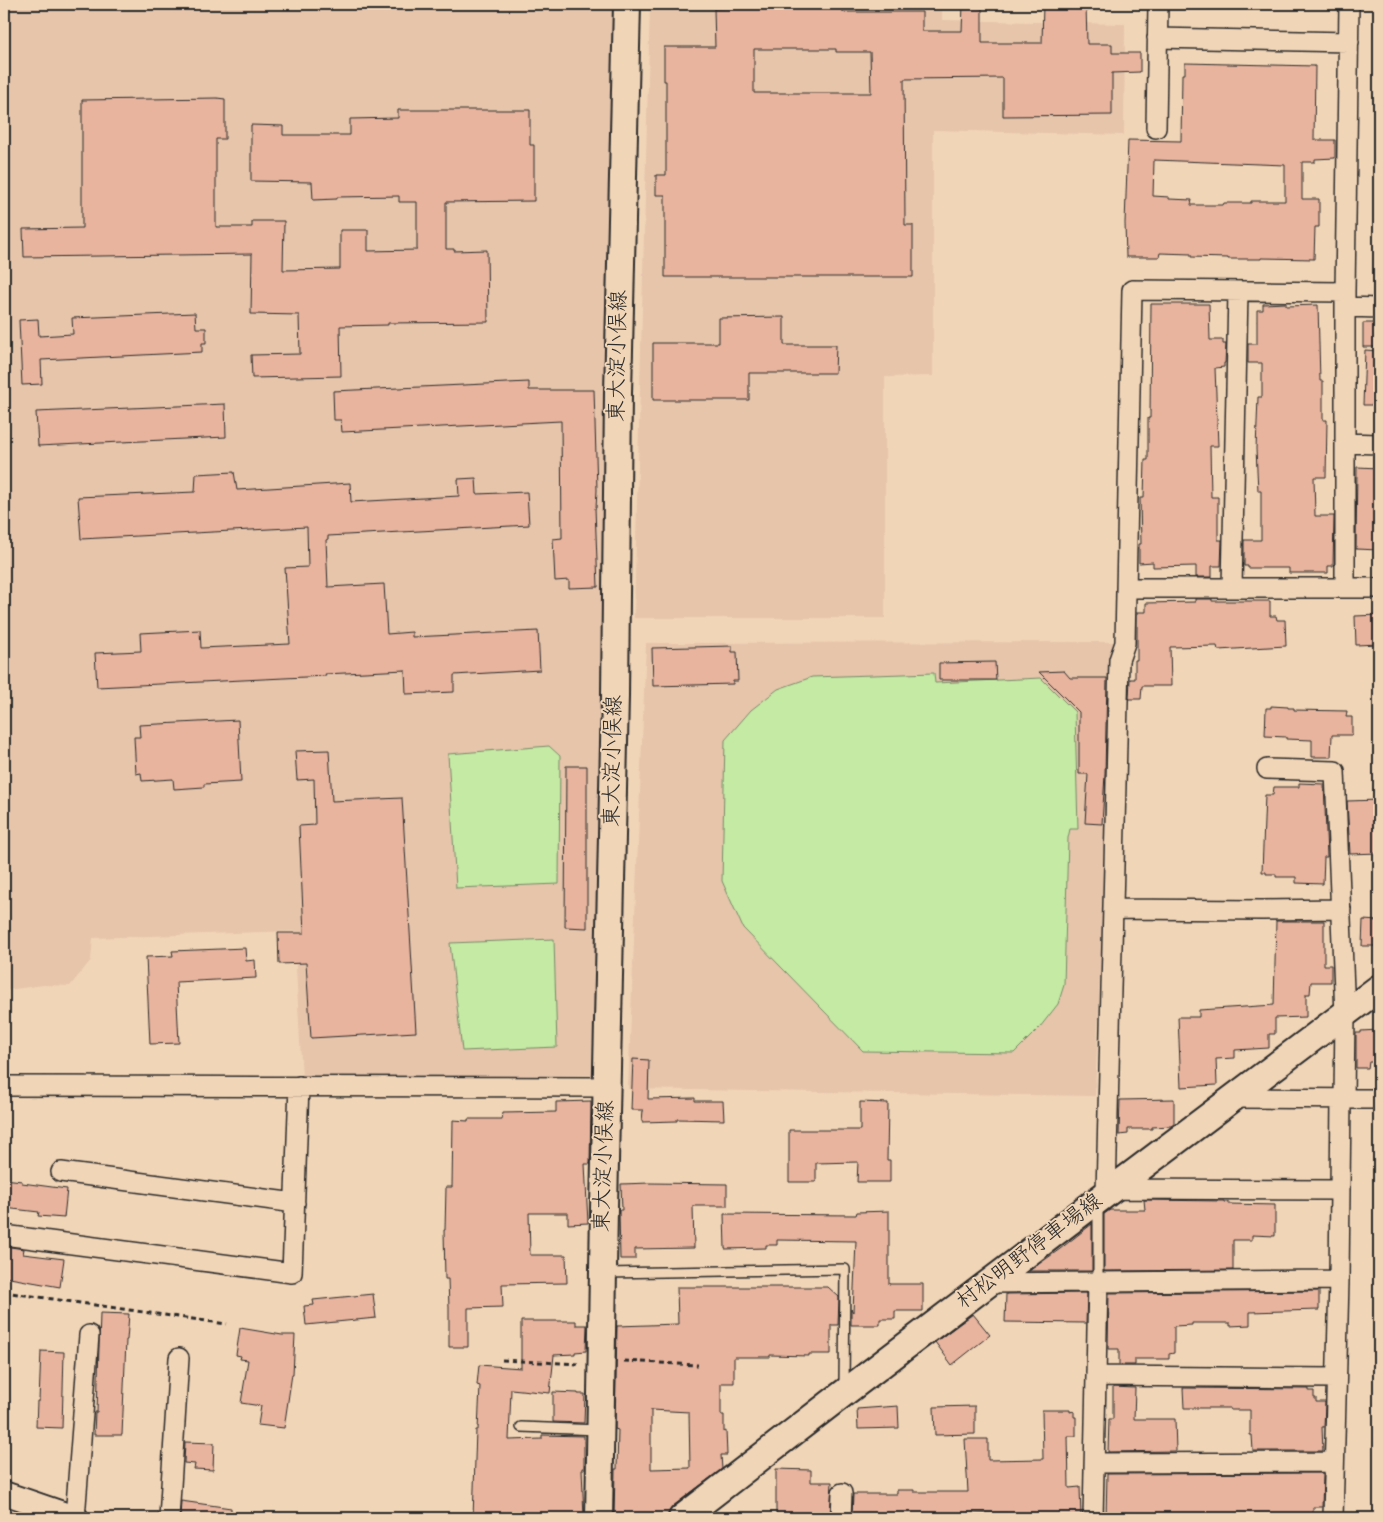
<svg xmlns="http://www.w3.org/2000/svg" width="1383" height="1522" viewBox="0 0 1383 1522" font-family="'Indie Flower','Klee One',sans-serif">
  <rect width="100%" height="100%" fill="#f1d5b7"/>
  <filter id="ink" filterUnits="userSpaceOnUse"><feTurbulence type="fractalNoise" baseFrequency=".02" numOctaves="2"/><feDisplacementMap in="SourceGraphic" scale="10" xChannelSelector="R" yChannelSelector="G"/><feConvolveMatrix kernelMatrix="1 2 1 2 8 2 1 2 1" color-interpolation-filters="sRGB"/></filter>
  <g filter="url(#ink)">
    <path fill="#e6c5ab" d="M 4,4 L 614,4 L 594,1075 L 302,1078 L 294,931 L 93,938 L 91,960 L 70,986 L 43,985 L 8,990 L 4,1006 Z
      M 650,4 L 942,4 L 942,20 L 1125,24 L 1124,135 L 933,130 L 933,376 L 885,377 L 885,618 L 634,618 Z
      M 1114,642 L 1095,1096 L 628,1089 L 646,643 Z"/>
    <path fill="#c4eaa4" stroke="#788a68" d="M 934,673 L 935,683 L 1041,678 L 1075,712 L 1078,829 L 1070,829 L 1068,838 L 1064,985 L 1058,1004 L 1040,1027 L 1014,1053 L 863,1051 L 743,928 L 722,881 L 725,740 L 751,710 L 778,689 L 812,677 Z
      M 549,746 L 560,756 L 559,884 L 456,888 L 448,754 Z
      M 554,939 L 557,1047 L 462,1051 L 450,943 Z"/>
    <path fill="#e8b49e" stroke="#2b2b2b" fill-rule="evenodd" d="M 734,4 L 843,4 L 843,12 L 922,12 L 922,31 L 962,31 L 963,4 L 982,4 L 982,43 L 1042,43 L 1043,4 L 1086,4 L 1087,44 L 1112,44 L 1112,53 L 1140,53 L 1140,72 L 1112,73 L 1112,115 L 1003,116 L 1003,78 L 904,79 L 905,225 L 913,225 L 913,277 L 665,277 L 665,195 L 656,195 L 656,175 L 666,175 L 666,81 L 664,81 L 664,47 L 715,47 L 714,9 L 734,8 ZM 754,49 L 836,49 L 836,52 L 870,52 L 871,93 L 754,93 Z
      M 1185,63 L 1315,66 L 1314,140 L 1335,140 L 1335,158 L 1315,159 L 1315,162 L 1302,162 L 1302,199 L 1319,199 L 1319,227 L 1315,227 L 1314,259 L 1261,258 L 1261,259 L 1228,259 L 1228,258 L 1191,257 L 1191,254 L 1160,253 L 1159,257 L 1126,257 L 1125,223 L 1128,140 L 1181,141 L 1182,74 L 1185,74 ZM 1154,160 L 1285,165 L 1285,201 L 1251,201 L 1251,203 L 1224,203 L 1223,205 L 1191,205 L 1192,200 L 1169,199 L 1169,197 L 1153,196 Z
      M 217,98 L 225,99 L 225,139 L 216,139 L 216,227 L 252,227 L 252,221 L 284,221 L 283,270 L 340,269 L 340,230 L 368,230 L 368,251 L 417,250 L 417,202 L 399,202 L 399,196 L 337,197 L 337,199 L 313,200 L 312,182 L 251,181 L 251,125 L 283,126 L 283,135 L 350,135 L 350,119 L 398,118 L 398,110 L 530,110 L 530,145 L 534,145 L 534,201 L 446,202 L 446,249 L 454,249 L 454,251 L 487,250 L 488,322 L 388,323 L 388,325 L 340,326 L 341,376 L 252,378 L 251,355 L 300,354 L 299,315 L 251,314 L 252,254 L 24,257 L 23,229 L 82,228 L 82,100 Z
      M 1286,303 L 1286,306 L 1318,305 L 1320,381 L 1323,381 L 1323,420 L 1327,420 L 1326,477 L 1314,477 L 1315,516 L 1334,516 L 1333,566 L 1328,566 L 1328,573 L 1289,573 L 1289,568 L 1248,568 L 1248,566 L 1244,566 L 1244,540 L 1261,540 L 1261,491 L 1258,491 L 1256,449 L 1258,397 L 1262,397 L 1262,363 L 1248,363 L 1248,344 L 1257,344 L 1257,310 L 1263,310 L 1263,304 Z
      M 1151,304 L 1209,304 L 1210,340 L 1223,340 L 1223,344 L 1226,344 L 1225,363 L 1224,363 L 1224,367 L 1215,368 L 1218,446 L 1210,446 L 1211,497 L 1218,497 L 1218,540 L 1222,540 L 1221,566 L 1212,566 L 1212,577 L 1196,577 L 1196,566 L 1153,567 L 1153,562 L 1139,563 L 1139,544 L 1141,544 L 1140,498 L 1144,498 L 1145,460 L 1148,460 L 1148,418 L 1150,418 Z
      M 195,313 L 196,328 L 206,328 L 206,343 L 202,343 L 202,352 L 41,360 L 42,384 L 22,385 L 19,320 L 38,319 L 39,336 L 73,334 L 72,318 Z
      M 784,317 L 784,345 L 836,345 L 835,373 L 749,373 L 749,400 L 653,400 L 653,343 L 719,343 L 719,318 Z
      M 1363,323 L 1379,323 L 1379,347 L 1363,347 Z
      M 1365,350 L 1379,351 L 1379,405 L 1363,405 Z
      M 529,382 L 529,390 L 594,390 L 597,490 L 596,508 L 595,508 L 598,587 L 569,588 L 569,580 L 555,581 L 553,539 L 562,538 L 561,421 L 342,432 L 341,420 L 334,420 L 333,391 Z
      M 225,404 L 226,437 L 38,446 L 36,412 Z
      M 1357,467 L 1379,468 L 1379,550 L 1356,549 Z
      M 234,472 L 237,490 L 350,483 L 351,502 L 459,496 L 458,479 L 476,478 L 477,494 L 527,492 L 529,525 L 328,536 L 328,539 L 326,540 L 328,587 L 384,584 L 387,634 L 412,632 L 412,637 L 538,631 L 540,670 L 454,675 L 454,692 L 406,694 L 405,670 L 325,674 L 326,676 L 97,687 L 95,653 L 141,651 L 140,633 L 200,630 L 201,648 L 290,644 L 285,568 L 308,567 L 307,527 L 81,539 L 78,497 L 195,492 L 196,474 Z
      M 1195,599 L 1212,599 L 1212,601 L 1270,601 L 1270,616 L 1276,616 L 1277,620 L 1285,620 L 1286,646 L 1218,650 L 1217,646 L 1170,647 L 1171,686 L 1142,686 L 1141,699 L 1129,699 L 1130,679 L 1135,679 L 1135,660 L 1137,660 L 1137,612 L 1146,612 L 1146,603 L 1195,602 Z
      M 1379,615 L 1379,644 L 1356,645 L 1355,616 Z
      M 732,646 L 732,652 L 737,652 L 738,681 L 733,681 L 733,684 L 653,686 L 652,648 Z
      M 995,662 L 996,680 L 939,680 L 939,663 Z
      M 1064,671 L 1070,678 L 1107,678 L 1105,774 L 1102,824 L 1085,823 L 1088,774 L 1079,774 L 1079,712 L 1039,672 Z
      M 1271,706 L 1288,707 L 1288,708 L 1294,708 L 1294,710 L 1347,711 L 1346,717 L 1352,717 L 1352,735 L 1332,735 L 1331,757 L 1312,757 L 1312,740 L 1286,739 L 1286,737 L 1265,736 L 1266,708 L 1271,708 Z
      M 238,720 L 241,782 L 204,784 L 204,787 L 174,789 L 173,779 L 142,781 L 141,773 L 136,774 L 134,737 L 140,737 L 139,725 Z
      M 329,750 L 332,801 L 402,798 L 416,1032 L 311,1038 L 306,963 L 279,964 L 278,933 L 304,933 L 299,826 L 315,825 L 314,779 L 297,780 L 295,751 Z
      M 566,766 L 587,766 L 587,928 L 565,927 Z
      M 1299,783 L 1324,784 L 1327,857 L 1324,857 L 1323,884 L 1296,883 L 1296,877 L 1276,877 L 1276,874 L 1266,874 L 1266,872 L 1262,872 L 1265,795 L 1273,795 L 1274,787 L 1299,787 Z
      M 1379,800 L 1379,853 L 1350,854 L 1347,801 Z
      M 1363,920 L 1379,921 L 1379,946 L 1362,946 Z
      M 1276,921 L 1324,921 L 1324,965 L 1331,965 L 1331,982 L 1311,982 L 1310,994 L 1306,994 L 1306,1017 L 1275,1018 L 1275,1034 L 1269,1034 L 1269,1048 L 1235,1050 L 1235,1058 L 1216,1059 L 1217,1085 L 1181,1087 L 1178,1017 L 1199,1017 L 1199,1010 L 1274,1005 Z
      M 245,948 L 246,961 L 255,960 L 256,978 L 176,982 L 179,1043 L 150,1044 L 146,957 L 173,956 L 172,951 Z
      M 1379,1030 L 1379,1062 L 1369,1062 L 1368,1068 L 1356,1068 L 1356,1033 L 1361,1033 L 1361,1031 Z
      M 633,1059 L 649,1060 L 648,1099 L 695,1098 L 695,1101 L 723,1101 L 724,1120 L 677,1119 L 677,1121 L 642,1122 L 643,1110 L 631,1110 Z
      M 1174,1099 L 1174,1124 L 1171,1126 L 1152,1127 L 1152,1129 L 1128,1129 L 1128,1134 L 1119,1135 L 1120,1100 Z
      M 591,1101 L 590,1164 L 585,1164 L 588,1223 L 568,1224 L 568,1213 L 529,1213 L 530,1255 L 566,1255 L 567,1283 L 502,1284 L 503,1307 L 468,1308 L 468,1347 L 449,1347 L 449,1308 L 448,1279 L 445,1279 L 444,1230 L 445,1230 L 446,1187 L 452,1187 L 453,1120 L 468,1121 L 468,1119 L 502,1119 L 503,1113 L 556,1112 L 556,1102 Z
      M 860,1102 L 888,1103 L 887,1160 L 890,1160 L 890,1182 L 857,1182 L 858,1162 L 816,1163 L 816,1182 L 789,1182 L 789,1130 L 860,1130 Z
      M 4,1179 L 22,1181 L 22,1183 L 67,1189 L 64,1218 L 38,1216 L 39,1212 L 4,1208 Z
      M 650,1183 L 727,1184 L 727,1206 L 693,1206 L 694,1248 L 635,1249 L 635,1259 L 620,1259 L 619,1210 L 622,1210 L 621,1184 Z
      M 1144,1200 L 1224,1201 L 1224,1202 L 1228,1202 L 1228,1204 L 1275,1205 L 1275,1236 L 1252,1235 L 1252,1240 L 1233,1240 L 1233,1270 L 1104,1271 L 1104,1214 L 1110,1210 L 1145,1210 Z
      M 889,1211 L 889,1284 L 923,1284 L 923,1311 L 895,1311 L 895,1319 L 880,1319 L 880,1325 L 851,1325 L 851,1309 L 853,1312 L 856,1241 L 777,1240 L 777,1245 L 766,1245 L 766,1248 L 725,1249 L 724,1214 L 856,1215 L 857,1212 Z
      M 1092,1224 L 1092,1271 L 1029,1271 L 1060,1249 Z
      M 4,1246 L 24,1249 L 23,1254 L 64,1259 L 60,1287 L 4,1277 Z
      M 677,1287 L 828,1287 L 839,1297 L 838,1325 L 831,1325 L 831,1354 L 809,1354 L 809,1356 L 770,1355 L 770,1357 L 734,1357 L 734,1383 L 721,1383 L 721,1415 L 724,1415 L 724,1432 L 726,1431 L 727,1455 L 721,1455 L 722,1469 L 673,1506 L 668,1514 L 663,1518 L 614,1518 L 615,1469 L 617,1469 L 618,1430 L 615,1429 L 617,1326 L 678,1324 ZM 651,1410 L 689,1412 L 690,1468 L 651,1469 Z
      M 1319,1291 L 1319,1310 L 1250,1312 L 1250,1325 L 1230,1326 L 1230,1323 L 1192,1323 L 1192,1325 L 1174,1326 L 1174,1353 L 1169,1354 L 1169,1359 L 1135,1359 L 1135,1365 L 1119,1365 L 1119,1349 L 1108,1349 L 1109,1293 Z
      M 1087,1293 L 1086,1323 L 1005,1322 L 1006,1294 Z
      M 373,1294 L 376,1318 L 306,1325 L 304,1306 L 314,1305 L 313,1300 Z
      M 100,1313 L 129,1314 L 127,1340 L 126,1340 L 122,1435 L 94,1435 L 95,1412 L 97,1412 Z
      M 973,1314 L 990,1335 L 952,1365 L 935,1342 Z
      M 521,1321 L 576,1321 L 576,1325 L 587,1325 L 586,1351 L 575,1352 L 575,1354 L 554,1355 L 550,1393 L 511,1389 L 509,1440 L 542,1439 L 542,1435 L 584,1436 L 584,1469 L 582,1469 L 584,1518 L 473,1518 L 476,1430 L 478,1430 L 480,1386 L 477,1385 L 479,1365 L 521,1368 Z
      M 240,1328 L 282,1335 L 295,1335 L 293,1374 L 292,1374 L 284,1428 L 258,1425 L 261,1406 L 241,1403 L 248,1360 L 240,1359 L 241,1356 L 236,1355 Z
      M 41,1351 L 64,1352 L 62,1428 L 36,1427 L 37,1401 L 39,1401 Z
      M 1113,1387 L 1135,1388 L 1134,1419 L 1175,1419 L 1176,1451 L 1108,1452 L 1109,1419 L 1113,1419 Z
      M 1183,1388 L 1309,1389 L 1309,1391 L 1314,1391 L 1314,1398 L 1316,1398 L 1316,1402 L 1325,1402 L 1324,1427 L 1322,1427 L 1323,1451 L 1253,1451 L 1252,1435 L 1250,1435 L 1250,1410 L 1230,1410 L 1230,1408 L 1184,1408 Z
      M 553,1392 L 578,1393 L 578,1394 L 585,1394 L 584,1423 L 553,1422 Z
      M 898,1406 L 899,1428 L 858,1429 L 857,1409 Z
      M 975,1406 L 975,1434 L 935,1435 L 934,1407 Z
      M 1042,1410 L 1070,1410 L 1070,1412 L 1074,1411 L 1074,1417 L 1076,1417 L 1076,1436 L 1068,1436 L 1069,1488 L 1080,1487 L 1081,1518 L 1006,1518 L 1006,1513 L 934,1516 L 934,1518 L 852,1517 L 853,1494 L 897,1494 L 897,1490 L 914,1490 L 914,1492 L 968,1492 L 965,1439 L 988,1439 L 988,1460 L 1043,1459 Z
      M 185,1442 L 214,1443 L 213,1470 L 194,1469 L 195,1464 L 184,1463 Z
      M 776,1469 L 811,1470 L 811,1482 L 832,1482 L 830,1517 L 776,1518 Z
      M 1323,1473 L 1322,1507 L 1313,1507 L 1313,1518 L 1106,1518 L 1107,1474 Z
      M 181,1501 L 231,1508 L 231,1518 L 180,1518 Z"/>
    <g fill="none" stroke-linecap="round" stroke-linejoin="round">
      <g stroke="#2b2b2b" stroke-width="12">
        <path id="service" d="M 1098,1204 L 1098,1282
          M 605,1273 L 845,1269 L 844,1389
          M 521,1427 L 599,1430"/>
      </g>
      <g stroke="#2b2b2b" stroke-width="22">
        <path id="minor" d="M 1157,38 L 1349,42
          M 1156,128 L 1158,4
          M 1345,307 L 1379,308
          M 1345,443 L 1379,444
          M 1345,587 L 1345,292
          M 1127,588 L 1379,588
          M 1232,588 L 1238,291
          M 1267,769 L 1335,771 L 1345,1015 L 1344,1099
          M 1113,909 L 1263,910 L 1341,909
          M 4,1086 L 607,1087
          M 1234,1098 L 1379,1099
          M 61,1172 L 295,1203
          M 1112,1189 L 1340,1190
          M 1106,1194 L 1119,660 L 1125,643 L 1132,290 L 1345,292 L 1349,4
          M 4,1235 L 292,1273 L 299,1086
          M 1098,1282 L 1339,1280
          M 990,1283 L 1098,1282 L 1093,1518
          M 1097,1376 L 1336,1378
          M 1095,1463 L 1334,1462
          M 75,1518 L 89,1335
          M 169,1518 L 179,1358
          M 841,1518 L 842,1493
          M 1333,1518 L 1339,1280 L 1341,1099"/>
      </g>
      <g stroke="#2b2b2b" stroke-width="26">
        <path id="tertiary" d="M 4,1493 L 77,1518"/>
      </g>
      <g stroke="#2b2b2b" stroke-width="30">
        <path id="secondary" d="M 599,1518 L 604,1208 L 615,696 L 618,393 L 627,4
          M 682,1518 L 844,1393 L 1098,1200 L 1379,988"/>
      </g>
      <path stroke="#2b2b2b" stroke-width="3" stroke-dasharray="5 4" stroke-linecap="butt" d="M 4,1292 L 227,1324
        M 502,1360 L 578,1364
        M 624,1361 L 698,1365"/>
      <use href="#service" stroke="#f1d5b7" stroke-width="9"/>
      <use href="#minor" stroke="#f1d5b7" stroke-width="19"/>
      <use href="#tertiary" stroke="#f1d5b7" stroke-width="22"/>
      <use href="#secondary" stroke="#f1d5b7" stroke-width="26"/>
    </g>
  </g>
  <g text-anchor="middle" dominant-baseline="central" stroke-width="4" stroke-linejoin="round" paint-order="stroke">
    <g font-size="22" fill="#2b2b2b" stroke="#f1d5b7">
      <text transform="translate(619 356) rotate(-89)">東大淀小俣線</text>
      <text transform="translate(614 761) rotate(-89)">東大淀小俣線</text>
      <text transform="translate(605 1166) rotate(-88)">東大淀小俣線</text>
      <text transform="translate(1030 1252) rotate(-37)">村松明野停車場線</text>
    </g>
  </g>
  <rect width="1383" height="1522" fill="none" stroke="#f1d5b7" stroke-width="20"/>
  <rect x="10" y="10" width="1363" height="1502" fill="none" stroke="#2b2b2b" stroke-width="2" filter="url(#ink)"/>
</svg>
